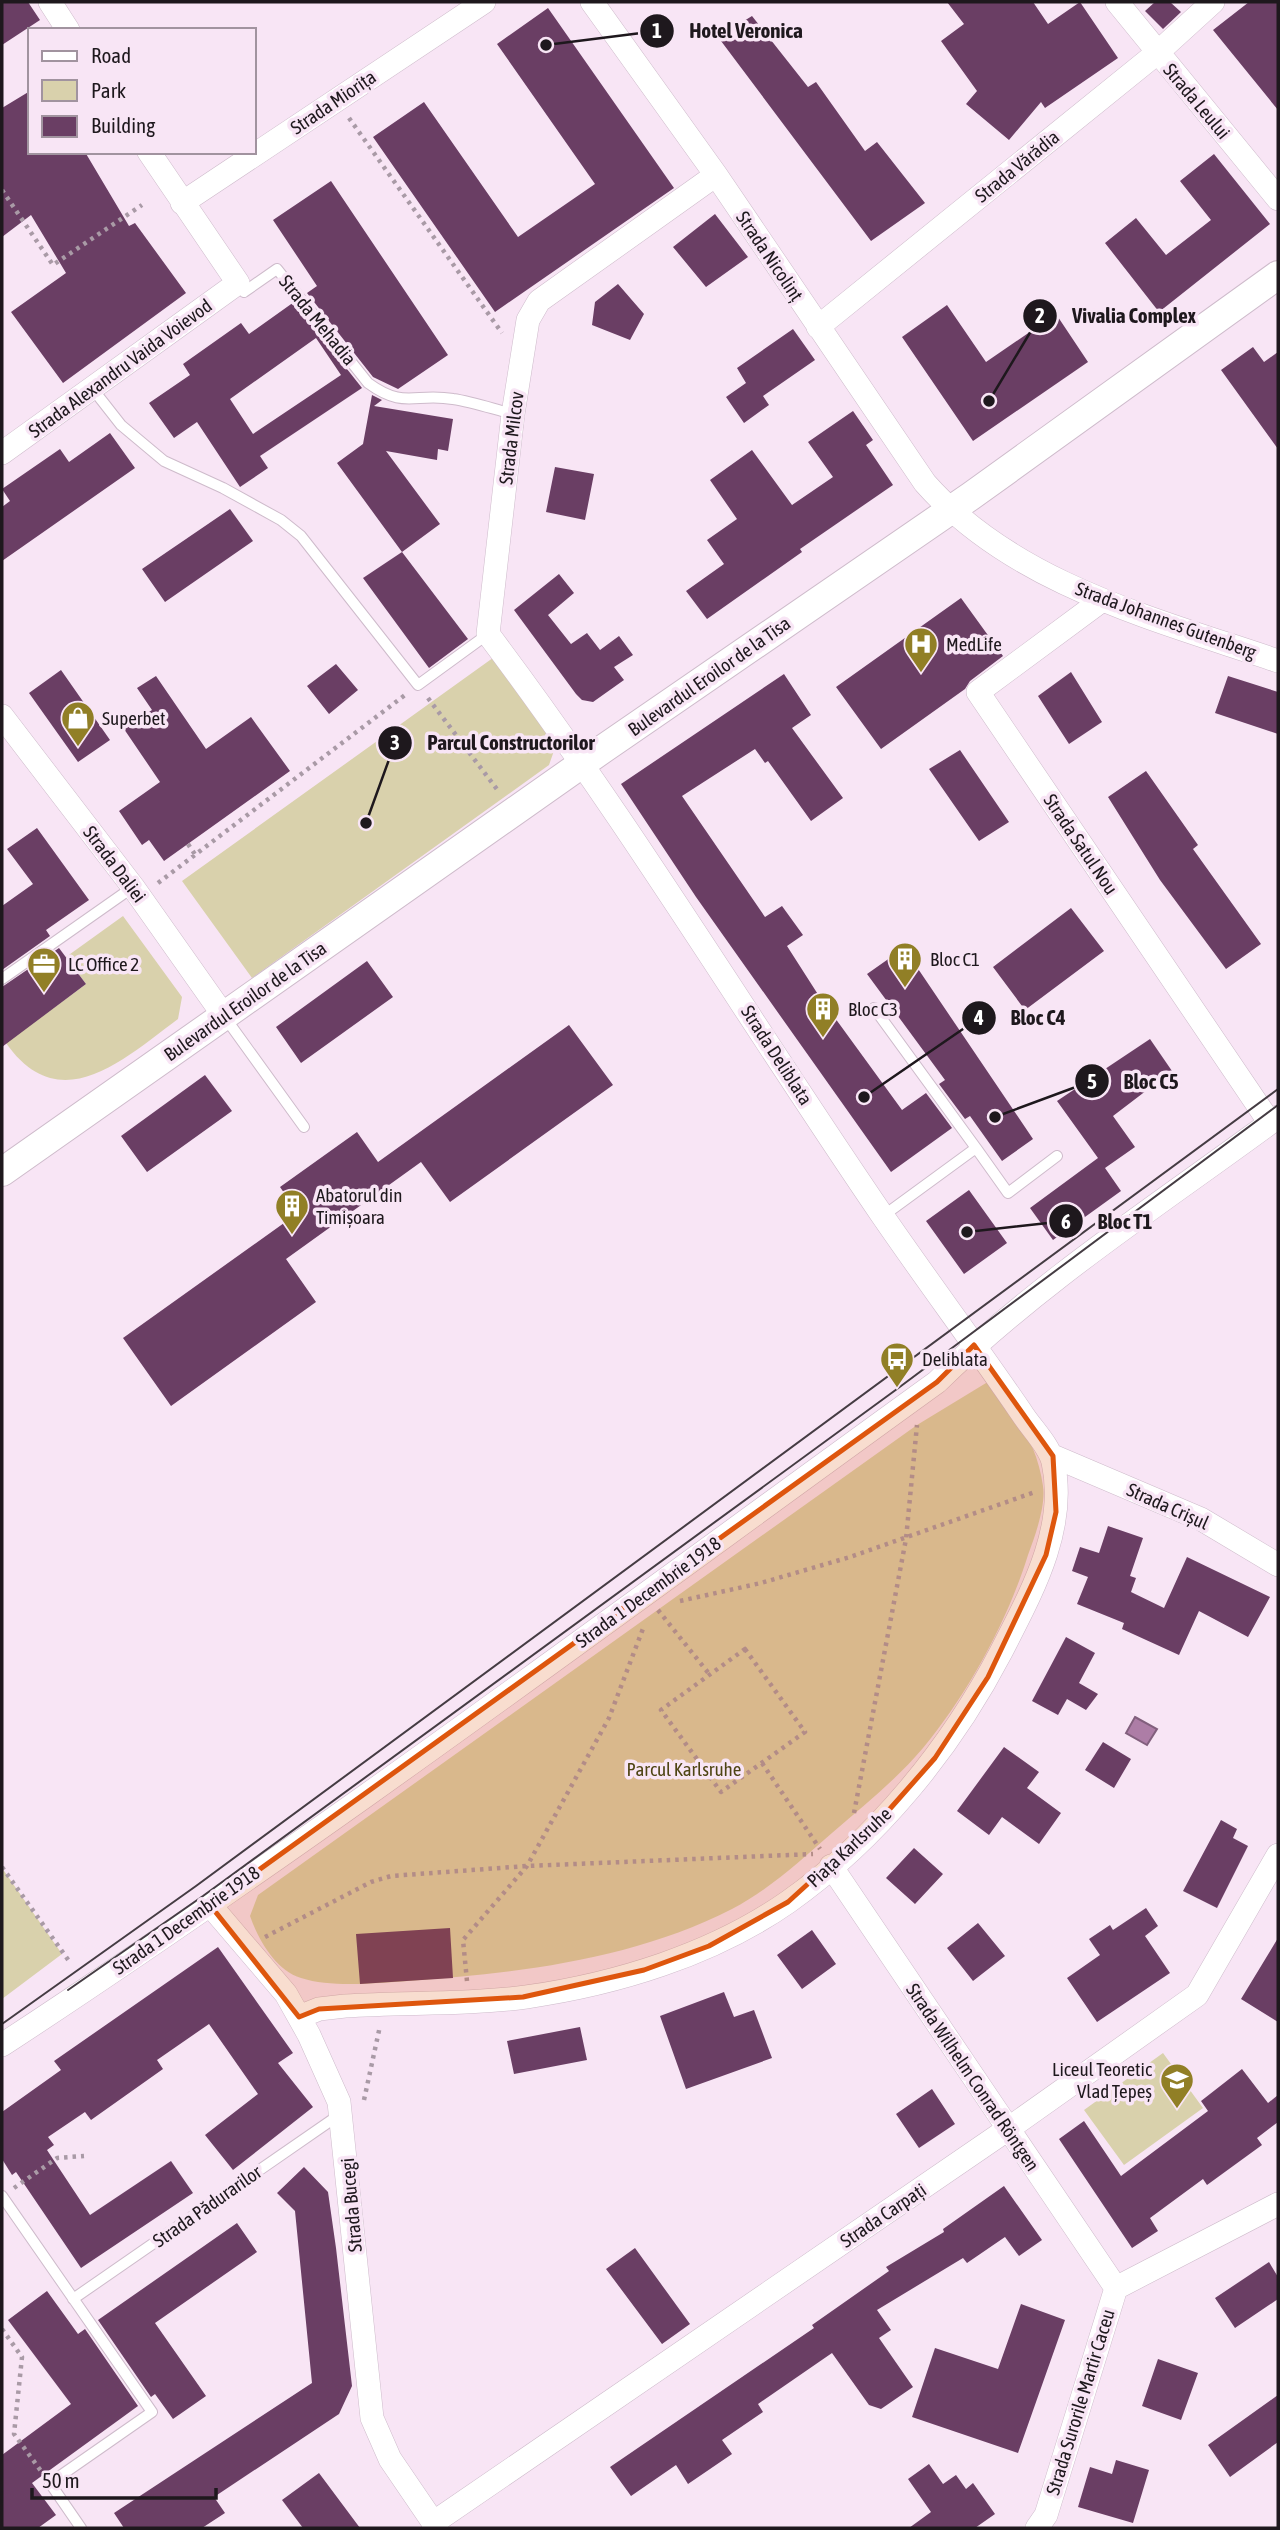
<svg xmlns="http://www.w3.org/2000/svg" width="1280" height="2530" viewBox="0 0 1280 2530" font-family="'Asap Condensed',sans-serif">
  <rect width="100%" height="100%" fill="#f8e5f5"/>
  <path fill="#d9d1ac" d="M 497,655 L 556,745 L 549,765 L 252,978 L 182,881 Z
    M 123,916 L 182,997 L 178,1019 C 124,1059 60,1120 6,1043 L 86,984 L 66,957 Z
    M 991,1380 C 1015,1415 1037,1442 1043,1486 C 1046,1506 1035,1536 1028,1555 C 1007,1622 968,1694 923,1748 C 896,1780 863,1806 832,1833 C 800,1861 770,1889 732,1909 C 632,1960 518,1973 408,1981 C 376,1983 332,1988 301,1978 C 275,1970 258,1939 250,1916 L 258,1895 L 917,1425 Z
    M 2,1868 L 62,1954 L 2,1999 Z
    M 1163,2053 L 1203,2108 L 1124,2165 L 1084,2110 Z"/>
  <path fill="#ad7da6" stroke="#825f7d" stroke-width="2" d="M 1135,1717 L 1157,1729 L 1147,1745 L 1126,1733 Z"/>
  <path fill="#6a3e64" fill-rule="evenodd" d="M 2,2 L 28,2 L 40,20 L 2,45 Z
    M 947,2 L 1033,2 L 1048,24 L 1080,2 L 1118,58 L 1045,108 L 1041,102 L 1009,140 L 966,104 L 977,91 L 941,41 L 964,24 Z
    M 1155,2 L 1170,2 L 1181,12 L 1163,29 L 1145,11 Z
    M 1249,2 L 1278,2 L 1278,110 L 1213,30 Z
    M 548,8 L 674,188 L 495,312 L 373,137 L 424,102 L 518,237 L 595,184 L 497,44 Z
    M 752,16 L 808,87 L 816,82 L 865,151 L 877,142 L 925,203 L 871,241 L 718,37 Z
    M 30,91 L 30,152 L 85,152 L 129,226 L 135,223 L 186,293 L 63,383 L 11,312 L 66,273 L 31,215 L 2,237 L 2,108 Z
    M 1214,154 L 1270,224 L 1159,312 L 1105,243 L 1136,218 L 1166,255 L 1211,220 L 1180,181 Z
    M 331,181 L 448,355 L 398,389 L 373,377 L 307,293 L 317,286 L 273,220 Z
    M 715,214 L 748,257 L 706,287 L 673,247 Z
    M 618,284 L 644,314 L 630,340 L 592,325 L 595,302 Z
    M 294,302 L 362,388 L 260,456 L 268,468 L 240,487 L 197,422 L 174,438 L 149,403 L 190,375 L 183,364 L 241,323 L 249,334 ZM 316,338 L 341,375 L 253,434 L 230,399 Z
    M 947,305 L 986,362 L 1056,314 L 1088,362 L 973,441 L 902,337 Z
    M 793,329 L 815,360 L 763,396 L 769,405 L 744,423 L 726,397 L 746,383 L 737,368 Z
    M 1253,347 L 1264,362 L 1278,352 L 1278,449 L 1221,370 Z
    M 372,395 L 382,400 L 374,406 L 453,419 L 448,451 L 438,449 L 437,460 L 386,451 L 440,524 L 402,552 L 337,463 L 363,444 Z
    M 853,411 L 873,440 L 866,445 L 893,485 L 800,549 L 802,552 L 707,619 L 686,591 L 724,564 L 707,540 L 737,519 L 710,480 L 752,450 L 792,505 L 833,477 L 808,442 Z
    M 110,433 L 135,468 L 2,561 L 2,507 L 10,501 L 2,489 L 60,449 L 69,462 Z
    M 555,467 L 594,474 L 585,520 L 546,512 Z
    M 230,509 L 253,541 L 165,602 L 142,569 Z
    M 402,552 L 468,639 L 429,668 L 363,578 Z
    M 559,574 L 574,593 L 548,615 L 571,644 L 587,633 L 600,650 L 619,636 L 633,655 L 614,667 L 624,680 L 593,702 L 582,700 L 576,694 L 514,610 Z
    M 961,598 L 1003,656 L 970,681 L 965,689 L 881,749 L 836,687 Z
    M 336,664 L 358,690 L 329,714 L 307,686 Z
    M 61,670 L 110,740 L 78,762 L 29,693 Z
    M 1071,672 L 1102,722 L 1069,744 L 1038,696 Z
    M 784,674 L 811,715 L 792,728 L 843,798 L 811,821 L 768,761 L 765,763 L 755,749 L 682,796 L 765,917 L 782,906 L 803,935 L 787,946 L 819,996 L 902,1110 L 926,1093 L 952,1128 L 891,1172 L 696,897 L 621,784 Z
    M 156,676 L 206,749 L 251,717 L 290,771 L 164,861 L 149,840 L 142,845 L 119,811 L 160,782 L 124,729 L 152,710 L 137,688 Z
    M 1228,676 L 1278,692 L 1278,734 L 1215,713 Z
    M 960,750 L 1009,822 L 979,841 L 929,769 Z
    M 1146,771 L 1198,845 L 1193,849 L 1261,944 L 1226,969 L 1160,880 L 1108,797 Z
    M 37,828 L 89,900 L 46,930 L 50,936 L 2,970 L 2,906 L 33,884 L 7,849 Z
    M 1071,908 L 1104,951 L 1025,1010 L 993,967 Z
    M 59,948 L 86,984 L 2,1047 L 2,987 Z
    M 904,948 L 1033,1139 L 1002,1161 L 970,1116 L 965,1119 L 939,1084 L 945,1080 L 867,974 Z
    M 367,961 L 393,997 L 301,1063 L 276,1027 Z
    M 569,1025 L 613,1085 L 450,1202 L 421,1162 L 286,1259 L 316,1302 L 171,1406 L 123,1338 L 298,1213 L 280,1187 L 357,1132 L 378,1162 Z
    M 1150,1039 L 1172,1071 L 1113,1116 L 1135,1147 L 1105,1168 L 1121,1191 L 1053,1240 L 1030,1208 L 1098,1158 L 1057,1101 Z
    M 205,1075 L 232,1111 L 147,1172 L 121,1136 Z
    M 969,1190 L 1007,1243 L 964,1274 L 926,1221 Z
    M 1108,1526 L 1143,1538 L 1130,1576 L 1136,1578 L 1131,1592 L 1164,1608 L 1187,1557 L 1270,1597 L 1248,1637 L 1199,1611 L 1179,1655 L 1122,1629 L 1124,1623 L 1077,1604 L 1088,1577 L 1072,1571 L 1080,1547 L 1099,1553 Z
    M 1066,1637 L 1095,1653 L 1079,1683 L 1098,1694 L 1086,1710 L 1067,1699 L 1058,1715 L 1032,1701 Z
    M 1103,1742 L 1131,1759 L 1114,1788 L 1085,1770 Z
    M 1004,1747 L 1039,1772 L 1027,1788 L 1061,1813 L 1039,1844 L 1002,1817 L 989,1835 L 957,1811 Z
    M 1221,1820 L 1237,1829 L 1233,1838 L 1248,1846 L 1217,1908 L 1183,1891 Z
    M 914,1848 L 943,1874 L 915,1904 L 886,1878 Z
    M 1146,1908 L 1158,1926 L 1145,1936 L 1170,1973 L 1097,2022 L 1067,1978 L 1100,1955 L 1089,1939 L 1110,1925 L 1113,1930 Z
    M 978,1923 L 1005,1956 L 973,1981 L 947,1948 Z
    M 450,1928 L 453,1978 L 360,1984 L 356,1934 Z
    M 812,1930 L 836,1964 L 802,1989 L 777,1955 Z
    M 1278,1938 L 1278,2022 L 1241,1999 Z
    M 218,1947 L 293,2053 L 278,2063 L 313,2107 L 233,2170 L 205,2135 L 258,2094 L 209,2024 L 157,2060 L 163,2069 L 91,2120 L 85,2112 L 48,2137 L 54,2145 L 47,2150 L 90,2215 L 171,2161 L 193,2193 L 81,2268 L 16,2172 L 12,2175 L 2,2159 L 2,2112 L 61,2070 L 54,2061 Z
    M 724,1992 L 734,2017 L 754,2010 L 772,2058 L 686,2089 L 660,2016 Z
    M 580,2027 L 587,2060 L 514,2074 L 507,2041 Z
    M 1242,2069 L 1268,2103 L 1278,2095 L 1278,2122 L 1257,2138 L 1262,2145 L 1207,2185 L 1203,2179 L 1150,2218 L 1158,2231 L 1132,2248 L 1059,2139 L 1084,2121 L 1121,2176 L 1208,2111 L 1201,2101 Z
    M 932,2089 L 955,2124 L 919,2148 L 896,2114 Z
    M 304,2167 L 328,2192 L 336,2248 L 352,2386 L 339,2414 L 214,2497 L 225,2513 L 202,2528 L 124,2528 L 114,2513 L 312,2383 L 295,2211 L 277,2193 Z
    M 1004,2186 L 1042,2240 L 1019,2256 L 1005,2237 L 967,2263 L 963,2258 L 877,2310 L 891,2330 L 879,2338 L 913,2387 L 881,2409 L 869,2405 L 832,2353 L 758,2404 L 763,2412 L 722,2440 L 732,2454 L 688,2484 L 676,2465 L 631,2496 L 610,2467 L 814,2328 L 812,2325 L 889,2271 L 886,2267 L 944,2232 L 943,2229 Z
    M 237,2223 L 257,2252 L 155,2323 L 206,2396 L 173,2419 L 155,2394 L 151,2397 L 98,2320 Z
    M 635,2248 L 690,2324 L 662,2344 L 606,2269 Z
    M 1269,2262 L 1278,2277 L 1278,2299 L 1235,2328 L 1215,2298 Z
    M 47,2291 L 78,2334 L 85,2329 L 138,2406 L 32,2483 L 56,2515 L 38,2528 L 2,2528 L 2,2455 L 71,2404 L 8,2320 Z
    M 1021,2304 L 1065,2320 L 1018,2453 L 912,2417 L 935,2348 L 998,2369 Z
    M 1158,2359 L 1198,2373 L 1181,2420 L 1142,2406 Z
    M 1278,2395 L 1278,2442 L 1230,2477 L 1208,2445 Z
    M 1116,2460 L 1149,2470 L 1133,2523 L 1078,2507 L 1090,2467 L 1112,2474 Z
    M 929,2464 L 943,2484 L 956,2475 L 966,2489 L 973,2483 L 995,2514 L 975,2528 L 909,2528 L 931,2512 L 908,2479 Z
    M 319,2473 L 360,2528 L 303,2528 L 282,2500 Z"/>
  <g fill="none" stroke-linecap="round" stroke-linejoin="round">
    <g stroke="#cebbcb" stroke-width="12">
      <path id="service" d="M 238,283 L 244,292 L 277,269 L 368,383 C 405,410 415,392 453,399 C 473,402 493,409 513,414
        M 92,388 L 121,425 L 164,461 L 223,488 L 281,520 L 301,536 L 418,685 L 488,634
        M 2,979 L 133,887
        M 874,1008 L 976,1148 L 883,1216
        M 224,1016 L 304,1127
        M 976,1148 L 1008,1193 L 1057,1156
        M 2,2196 L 152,2412 L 50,2483 L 81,2528
        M 73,2299 L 339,2115"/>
    </g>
    <g stroke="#cebbcb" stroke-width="24">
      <path id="minor" d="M 50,2 L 68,30
        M 592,2 L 716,175 L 925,483 C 1014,584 1155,619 1278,661
        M 1117,2 L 1278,199
        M 182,203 L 484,2
        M 818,327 L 1157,53 L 1213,2
        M 2,453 L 238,283 L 149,152
        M 1101,601 L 978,692 L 1270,1123
        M 2,716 L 133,887 L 224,1016
        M 1053,1456 L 1201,1519 L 1278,1565
        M 831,1866 L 1116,2288
        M 210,1905 L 286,1994 L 309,2035 L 339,2102 L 372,2418 L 390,2459 L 437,2528
        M 299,2017 L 319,2009 L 345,2006 C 405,2002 466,2005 526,1997 C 616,1984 712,1955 788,1902 C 877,1839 951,1748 1001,1652 C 1030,1595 1068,1529 1053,1462 C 1049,1445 1031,1428 1021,1412 C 976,1346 928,1282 882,1215 C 750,1022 629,821 488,634 L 513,414 L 528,320 L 539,301 L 716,175
        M 2,2045 C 321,1836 627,1606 937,1382 C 1040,1281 1163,1202 1278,1117
        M 433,2523 L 1008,2129 L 1197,1995 L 1278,1855
        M 1037,2528 L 1046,2515 L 1116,2288 L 1278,2204"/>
    </g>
    <g stroke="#cebbcb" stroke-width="30">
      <path id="tertiary" d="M 2,1172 L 603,749 L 971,496 L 1278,275"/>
    </g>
    <path stroke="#a99aa6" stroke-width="4.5" stroke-dasharray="3.5 5" stroke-linecap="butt" d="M 349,118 L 502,333
      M 2,190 L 53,265 L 142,205
      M 428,698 L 499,792
      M 188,844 L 196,856
      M 158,883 L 405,695
      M 680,1601 L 761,1583 L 850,1557 L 1035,1492
      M 658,1610 L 710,1675
      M 745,1649 L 805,1732 L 721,1792 L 661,1710 Z
      M 762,1763 L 820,1849
      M 854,1813 L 906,1539 L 917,1425
      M 2,1867 L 69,1961
      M 265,1937 L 371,1882 L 391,1876 L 527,1866 L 813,1854
      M 467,1981 L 463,1940 L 527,1866 L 609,1718 L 644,1626
      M 364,2100 L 380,2026
      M 14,2188 L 57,2158 L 84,2156
      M 2,2329 L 22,2357 L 14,2434 L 41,2471"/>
    <use href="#service" stroke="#fff" stroke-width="10"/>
    <use href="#minor" stroke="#fff" stroke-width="23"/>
    <use href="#tertiary" stroke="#fff" stroke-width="28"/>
    <path stroke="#453c43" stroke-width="2" d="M 68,1990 L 203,1896 L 897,1389 L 1278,1105
      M 2,2024 L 196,1886 L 1278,1089"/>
  </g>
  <path fill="#de560d" fill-opacity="0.2" stroke="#de560d" stroke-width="5" stroke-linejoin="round" d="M 974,1345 L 1053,1456 L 1056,1512 L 1046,1555 L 988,1677 L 935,1758 L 888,1811 L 788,1902 L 709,1946 L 644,1970 L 523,1997 L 319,2009 L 299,2017 L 210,1905 L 937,1382 Z"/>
  <defs>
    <g id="hospital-pin" transform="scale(1.75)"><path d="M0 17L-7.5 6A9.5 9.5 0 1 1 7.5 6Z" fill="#917f26" stroke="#f8e5f5"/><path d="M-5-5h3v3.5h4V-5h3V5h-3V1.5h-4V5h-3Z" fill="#fff"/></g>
    <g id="shop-pin" transform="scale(1.75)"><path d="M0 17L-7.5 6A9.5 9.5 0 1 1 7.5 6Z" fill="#917f26" stroke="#f8e5f5"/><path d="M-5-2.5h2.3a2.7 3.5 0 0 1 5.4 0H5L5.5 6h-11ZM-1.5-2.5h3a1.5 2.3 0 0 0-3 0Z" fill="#fff"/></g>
    <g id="building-pin" transform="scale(1.75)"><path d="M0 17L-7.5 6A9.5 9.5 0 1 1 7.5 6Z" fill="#917f26" stroke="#f8e5f5"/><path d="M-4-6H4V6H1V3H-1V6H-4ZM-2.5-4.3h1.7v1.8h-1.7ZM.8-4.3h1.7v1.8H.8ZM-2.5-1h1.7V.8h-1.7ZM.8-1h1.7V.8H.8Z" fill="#fff"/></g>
    <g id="office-pin" transform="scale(1.75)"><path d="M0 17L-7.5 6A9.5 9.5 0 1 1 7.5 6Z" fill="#917f26" stroke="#f8e5f5"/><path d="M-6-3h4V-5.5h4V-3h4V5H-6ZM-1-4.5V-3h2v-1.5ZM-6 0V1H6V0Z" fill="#fff"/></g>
    <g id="bus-pin" transform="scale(1.75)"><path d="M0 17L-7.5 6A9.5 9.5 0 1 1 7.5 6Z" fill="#917f26" stroke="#f8e5f5"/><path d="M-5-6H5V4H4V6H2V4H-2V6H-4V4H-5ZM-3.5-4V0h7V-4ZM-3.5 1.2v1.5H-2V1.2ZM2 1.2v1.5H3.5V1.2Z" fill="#fff"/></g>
    <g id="school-pin" transform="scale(1.75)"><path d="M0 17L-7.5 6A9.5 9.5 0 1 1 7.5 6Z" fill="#917f26" stroke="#f8e5f5"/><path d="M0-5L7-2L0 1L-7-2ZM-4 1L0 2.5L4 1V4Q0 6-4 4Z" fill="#fff"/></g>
  </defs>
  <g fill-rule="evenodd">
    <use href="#hospital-pin" x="921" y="644"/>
    <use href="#shop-pin" x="78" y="718"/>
    <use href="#building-pin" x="905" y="959"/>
    <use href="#office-pin" x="44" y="964"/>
    <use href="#building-pin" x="823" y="1009"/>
    <use href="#building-pin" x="292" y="1206"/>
    <use href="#bus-pin" x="897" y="1359"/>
    <use href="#school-pin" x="1177" y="2080"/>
  </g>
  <g text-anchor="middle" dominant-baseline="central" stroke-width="7" stroke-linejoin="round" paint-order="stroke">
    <g font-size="19" fill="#1e181d" stroke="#f8e5f5">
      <text transform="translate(1197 101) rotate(50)">Strada Leului</text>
      <text transform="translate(333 102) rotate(-34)">Strada Miorița</text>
      <text transform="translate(1017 166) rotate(-39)">Strada Vărădia</text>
      <text transform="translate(770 256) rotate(56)">Strada Nicolinț</text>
      <text transform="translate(318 320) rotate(51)">Strada Mehadia</text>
      <text transform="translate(120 368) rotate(-36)">Strada Alexandru Vaida Voievod</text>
      <text transform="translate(511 438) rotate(-83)">Strada Milcov</text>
      <text transform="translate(1166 620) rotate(20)">Strada Johannes Gutenberg</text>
      <text transform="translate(709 676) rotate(-35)">Bulevardul Eroilor de la Tisa</text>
      <text transform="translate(1081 844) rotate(56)">Strada Satul Nou</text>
      <text transform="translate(115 864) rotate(53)">Strada Daliei</text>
      <text transform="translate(245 1001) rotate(-35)">Bulevardul Eroilor de la Tisa</text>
      <text transform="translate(777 1055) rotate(57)">Strada Deliblata</text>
      <text transform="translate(1168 1506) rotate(24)">Strada Crișul</text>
      <text transform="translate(648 1592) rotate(-36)">Strada 1 Decembrie 1918</text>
      <text transform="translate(849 1847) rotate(-43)">Piața Karlsruhe</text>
      <text transform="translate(186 1920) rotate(-35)">Strada 1 Decembrie 1918</text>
      <text transform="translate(973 2077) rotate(56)">Strada Wilhelm Conrad Röntgen</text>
      <text transform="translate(351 2205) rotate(-95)">Strada Bucegi</text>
      <text transform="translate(207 2206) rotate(-35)">Strada Pădurarilor</text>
      <text transform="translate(883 2215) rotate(-34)">Strada Carpați</text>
      <text transform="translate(1080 2402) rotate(-73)">Strada Surorile Martir Caceu</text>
    </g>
    <g font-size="19" fill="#1e181d" stroke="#f8e5f5" text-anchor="start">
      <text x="946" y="644">MedLife</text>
      <text x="102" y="718">Superbet</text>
      <text x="930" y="959">Bloc C1</text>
      <text x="68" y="964">LC Office 2</text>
      <text x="848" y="1009">Bloc C3</text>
      <text x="316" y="1195">Abatorul din<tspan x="316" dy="22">Timișoara</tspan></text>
      <text x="922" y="1359">Deliblata</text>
      <text x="1152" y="2069" text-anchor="end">Liceul Teoretic<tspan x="1152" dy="22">Vlad Țepeș</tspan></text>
    </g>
    <g font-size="19" fill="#4e4414" stroke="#f8e5f5">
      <text x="684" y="1769">Parcul Karlsruhe</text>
    </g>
  </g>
  <path fill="none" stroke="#1e181d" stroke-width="2.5" d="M546 45L657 31M989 401L1040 316M366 823L395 743M864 1097L979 1018M995 1117L1092 1081M967 1232L1066 1221"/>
  <g fill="#1e181d" stroke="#f8e5f5" stroke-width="2.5">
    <circle cx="546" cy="45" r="7"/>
    <circle cx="989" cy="401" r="7"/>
    <circle cx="366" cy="823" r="7"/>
    <circle cx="864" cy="1097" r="7"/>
    <circle cx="995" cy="1117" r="7"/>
    <circle cx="967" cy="1232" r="7"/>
    <circle cx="657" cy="31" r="18"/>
    <circle cx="1040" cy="316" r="18"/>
    <circle cx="395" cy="743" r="18"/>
    <circle cx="979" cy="1018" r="18"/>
    <circle cx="1092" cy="1081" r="18"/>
    <circle cx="1066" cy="1221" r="18"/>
  </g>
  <g font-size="21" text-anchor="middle" font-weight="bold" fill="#fff">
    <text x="657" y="38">1</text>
    <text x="1040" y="323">2</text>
    <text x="395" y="750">3</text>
    <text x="979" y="1025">4</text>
    <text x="1092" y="1089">5</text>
    <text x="1066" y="1229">6</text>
  </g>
  <g font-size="21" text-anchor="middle" font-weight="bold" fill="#1e181d" stroke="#f8e5f5" stroke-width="7" stroke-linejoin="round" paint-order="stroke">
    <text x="746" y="38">Hotel Veronica</text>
    <text x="1134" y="323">Vivalia Complex</text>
    <text x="511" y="750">Parcul Constructorilor</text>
    <text x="1038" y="1025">Bloc C4</text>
    <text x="1151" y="1089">Bloc C5</text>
    <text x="1125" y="1229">Bloc T1</text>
  </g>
  <rect width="1280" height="2530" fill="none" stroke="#1e181d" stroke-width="7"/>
  <rect x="28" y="28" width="228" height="126" fill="#f8e5f5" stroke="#a1939f" stroke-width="2"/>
  <rect x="42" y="51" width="35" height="10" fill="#ffffff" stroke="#a1939f" stroke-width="2"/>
  <text x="91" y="63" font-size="21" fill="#1e181d">Road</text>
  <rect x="42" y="80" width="35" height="21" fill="#d9d1ac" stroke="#a1939f" stroke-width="2"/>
  <text x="91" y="98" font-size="21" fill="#1e181d">Park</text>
  <rect x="42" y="116" width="35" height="21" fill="#6a3e64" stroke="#a1939f" stroke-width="2"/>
  <text x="91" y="133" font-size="21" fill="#1e181d">Building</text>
  <path d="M32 2488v10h184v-10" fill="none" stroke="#1e181d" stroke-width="3.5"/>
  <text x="42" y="2488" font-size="21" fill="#1e181d" stroke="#f8e5f5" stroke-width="5" paint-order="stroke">50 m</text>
</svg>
